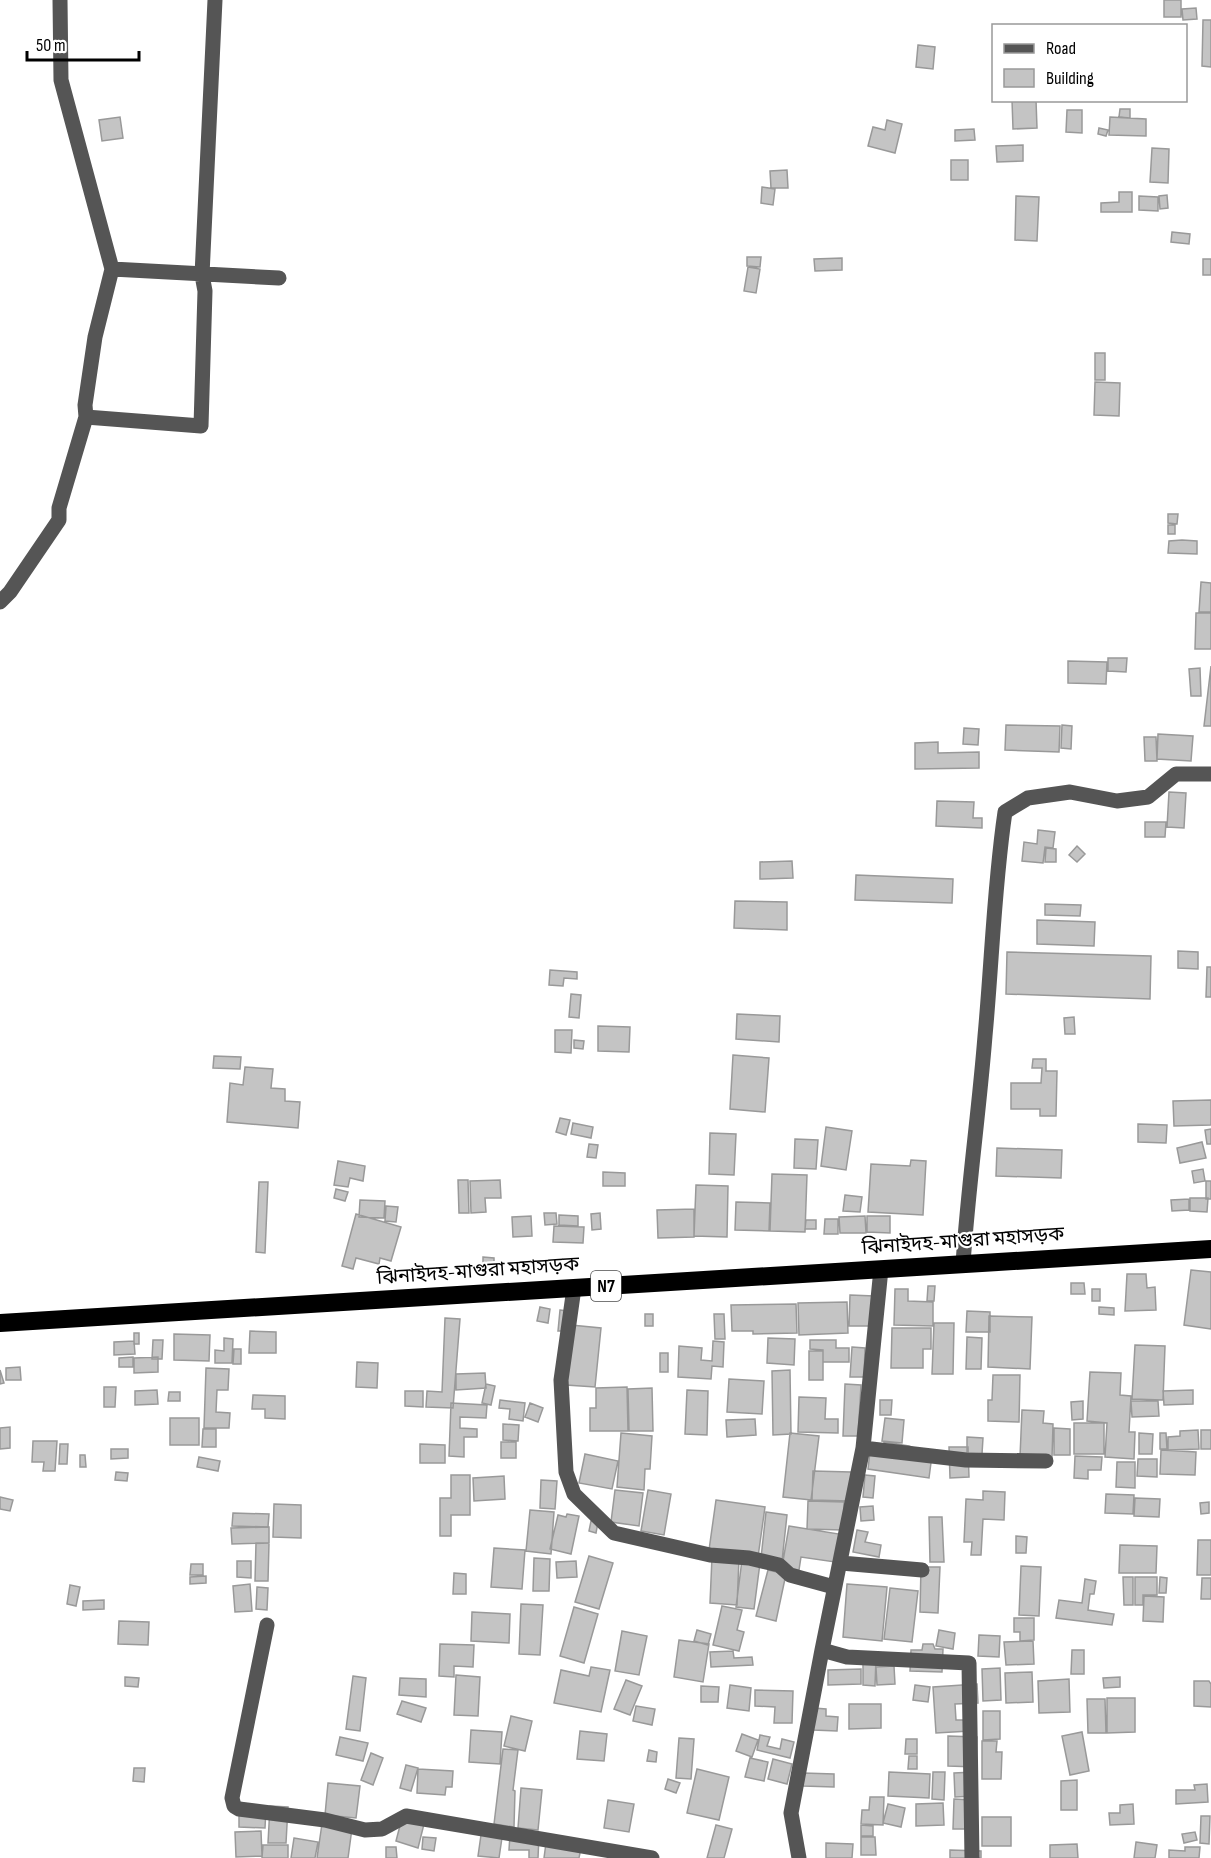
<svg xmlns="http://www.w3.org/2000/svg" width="1211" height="1858" viewBox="0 0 1211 1858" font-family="'Sofia Sans Condensed','Noto Sans Bengali',sans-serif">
  <rect width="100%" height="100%" fill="#fff"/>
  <path fill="#c4c4c4" stroke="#999" stroke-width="1.5" d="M 1164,0 L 1181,0 L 1181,17 L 1164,17 Z
    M 1196,8 L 1197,19 L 1183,20 L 1182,9 Z
    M 1203,20 L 1211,20 L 1211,67 L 1202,66 Z
    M 918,45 L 935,47 L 933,69 L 916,67 Z
    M 1012,100 L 1036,100 L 1037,128 L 1013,129 Z
    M 1120,109 L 1130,109 L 1130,118 L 1119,117 Z
    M 1067,110 L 1082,110 L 1082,133 L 1066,132 Z
    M 120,117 L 123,138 L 102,141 L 99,120 Z
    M 1110,117 L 1146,119 L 1146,136 L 1109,135 Z
    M 887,120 L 902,124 L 895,153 L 868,146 L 873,127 L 885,130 Z
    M 1099,128 L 1108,130 L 1106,136 L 1098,134 Z
    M 974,129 L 975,140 L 955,141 L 955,130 Z
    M 1023,145 L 1023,161 L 997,162 L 996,146 Z
    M 1152,148 L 1169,149 L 1168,183 L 1150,182 Z
    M 951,160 L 968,160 L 968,180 L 951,180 Z
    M 787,170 L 788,188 L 771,188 L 770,171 Z
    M 762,187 L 775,189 L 773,205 L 761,203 Z
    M 1119,192 L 1132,192 L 1132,212 L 1101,212 L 1101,203 L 1119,202 Z
    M 1167,195 L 1168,208 L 1160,209 L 1159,196 Z
    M 1016,196 L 1039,197 L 1037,241 L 1015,240 Z
    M 1139,196 L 1158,197 L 1158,211 L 1139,210 Z
    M 1172,232 L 1190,234 L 1189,244 L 1171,242 Z
    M 747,257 L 761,257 L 760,267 L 747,266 Z
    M 842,258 L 842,270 L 815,271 L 814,259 Z
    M 1203,259 L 1211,259 L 1211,275 L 1203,275 Z
    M 748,267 L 760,269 L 756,293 L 744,291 Z
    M 1095,353 L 1105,353 L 1105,380 L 1095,380 Z
    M 1095,382 L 1120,383 L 1119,416 L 1094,415 Z
    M 1168,514 L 1178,514 L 1177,524 L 1168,523 Z
    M 1168,525 L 1175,525 L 1175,534 L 1168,534 Z
    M 1182,540 L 1197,541 L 1197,554 L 1168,553 L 1169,541 Z
    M 1201,582 L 1211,583 L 1211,612 L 1199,612 Z
    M 1196,613 L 1211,613 L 1211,649 L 1195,649 Z
    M 1108,658 L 1127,658 L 1126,672 L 1108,671 Z
    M 1068,661 L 1107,662 L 1106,684 L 1068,683 Z
    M 1211,666 L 1211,726 L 1204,726 Z
    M 1200,668 L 1201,696 L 1191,696 L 1189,669 Z
    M 1006,725 L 1060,726 L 1059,752 L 1005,750 Z
    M 1062,725 L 1072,726 L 1071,749 L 1061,748 Z
    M 964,728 L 979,729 L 978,745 L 963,744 Z
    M 1158,734 L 1193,736 L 1191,761 L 1157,759 Z
    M 1144,737 L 1156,737 L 1157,761 L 1145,761 Z
    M 938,742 L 938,753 L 979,752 L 979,768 L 915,769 L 915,743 Z
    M 1169,792 L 1186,793 L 1184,828 L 1167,827 Z
    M 937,801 L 974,802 L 973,818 L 982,818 L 982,828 L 936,826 Z
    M 1145,822 L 1166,822 L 1165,837 L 1145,837 Z
    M 1038,830 L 1055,832 L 1053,848 L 1045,847 L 1043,863 L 1022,861 L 1024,842 L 1037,844 Z
    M 1077,846 L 1085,854 L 1077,862 L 1069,855 Z
    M 1046,848 L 1056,849 L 1056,862 L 1045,862 Z
    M 792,861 L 793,878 L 760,879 L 760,862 Z
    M 856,875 L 953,879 L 952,903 L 855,900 Z
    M 735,901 L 787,902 L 787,930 L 734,928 Z
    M 1045,904 L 1081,905 L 1080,916 L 1045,915 Z
    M 1037,920 L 1095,922 L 1094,946 L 1037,944 Z
    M 1178,951 L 1198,952 L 1198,969 L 1178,968 Z
    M 1007,952 L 1151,956 L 1150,999 L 1006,994 Z
    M 1207,967 L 1211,967 L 1211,997 L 1206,997 Z
    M 550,970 L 577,972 L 577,979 L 564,978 L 563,986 L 549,985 Z
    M 571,994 L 581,995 L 579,1018 L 569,1017 Z
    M 737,1014 L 780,1016 L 779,1042 L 736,1039 Z
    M 1074,1017 L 1075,1034 L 1065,1034 L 1064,1018 Z
    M 598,1026 L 630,1027 L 629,1052 L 598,1051 Z
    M 555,1030 L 572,1030 L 571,1053 L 555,1052 Z
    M 574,1040 L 584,1041 L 583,1049 L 574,1048 Z
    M 733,1055 L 769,1058 L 765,1112 L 730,1109 Z
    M 214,1056 L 241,1057 L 240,1069 L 213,1068 Z
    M 1033,1059 L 1046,1059 L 1046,1071 L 1057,1071 L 1056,1116 L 1040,1116 L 1040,1109 L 1011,1109 L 1011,1083 L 1041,1083 L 1042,1068 L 1032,1068 Z
    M 245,1067 L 273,1069 L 271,1088 L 285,1089 L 285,1101 L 300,1102 L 298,1128 L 227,1122 L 230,1083 L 243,1085 Z
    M 1211,1100 L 1211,1125 L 1174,1126 L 1173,1101 Z
    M 560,1118 L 570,1120 L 566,1135 L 556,1132 Z
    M 573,1123 L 593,1127 L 591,1138 L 571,1134 Z
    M 1138,1124 L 1167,1125 L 1166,1143 L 1138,1142 Z
    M 826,1127 L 852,1131 L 846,1170 L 821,1166 Z
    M 1211,1129 L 1211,1144 L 1207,1144 L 1205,1130 Z
    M 710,1133 L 736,1134 L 734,1175 L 709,1174 Z
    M 795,1139 L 818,1140 L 816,1169 L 794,1168 Z
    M 1202,1142 L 1206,1158 L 1180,1163 L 1177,1148 Z
    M 589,1144 L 598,1145 L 596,1158 L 587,1157 Z
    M 997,1148 L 1062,1150 L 1061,1178 L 996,1176 Z
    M 911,1160 L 926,1161 L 923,1215 L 868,1212 L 871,1164 L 910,1166 Z
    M 338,1161 L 365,1166 L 363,1181 L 350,1178 L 348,1187 L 334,1185 Z
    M 1203,1169 L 1205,1181 L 1194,1183 L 1192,1171 Z
    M 603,1172 L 625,1173 L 625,1186 L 603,1186 Z
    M 772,1174 L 807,1175 L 805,1232 L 770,1231 Z
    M 458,1180 L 468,1180 L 469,1213 L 459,1213 Z
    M 500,1180 L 501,1198 L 485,1198 L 486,1212 L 471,1213 L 470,1181 Z
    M 1206,1181 L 1211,1181 L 1211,1199 L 1206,1199 Z
    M 259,1182 L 268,1182 L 265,1253 L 256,1252 Z
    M 696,1185 L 728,1186 L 727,1237 L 694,1236 Z
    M 336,1189 L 348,1192 L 345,1201 L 334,1198 Z
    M 845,1195 L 862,1197 L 860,1212 L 843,1211 Z
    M 1190,1198 L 1208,1198 L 1207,1212 L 1190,1211 Z
    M 1189,1199 L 1189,1210 L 1172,1211 L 1171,1200 Z
    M 360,1200 L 385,1201 L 384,1218 L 359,1217 Z
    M 736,1202 L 770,1203 L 769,1231 L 735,1230 Z
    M 386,1206 L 398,1207 L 396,1222 L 385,1221 Z
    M 694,1209 L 694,1237 L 658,1238 L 657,1210 Z
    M 544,1213 L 556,1213 L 557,1224 L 545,1225 Z
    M 600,1213 L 601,1229 L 592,1230 L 591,1214 Z
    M 356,1214 L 401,1227 L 391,1261 L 380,1258 L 379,1264 L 356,1258 L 353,1269 L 342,1266 Z
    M 559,1215 L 578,1216 L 578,1226 L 559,1225 Z
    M 531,1216 L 532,1236 L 513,1237 L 512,1217 Z
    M 865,1216 L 866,1233 L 840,1233 L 839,1217 Z
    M 867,1216 L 890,1216 L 890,1233 L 867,1232 Z
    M 825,1219 L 838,1219 L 838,1234 L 824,1234 Z
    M 806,1220 L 816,1220 L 816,1229 L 805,1229 Z
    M 554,1226 L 584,1227 L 583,1243 L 553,1242 Z
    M 483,1257 L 494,1258 L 494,1270 L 483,1269 Z
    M 1191,1270 L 1211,1272 L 1211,1329 L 1184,1325 Z
    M 1127,1274 L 1146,1274 L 1147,1288 L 1155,1287 L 1156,1310 L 1125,1311 Z
    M 1071,1283 L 1084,1283 L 1085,1294 L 1071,1294 Z
    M 928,1286 L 935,1286 L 934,1301 L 927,1301 Z
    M 895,1289 L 908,1289 L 908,1301 L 933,1302 L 933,1326 L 894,1325 Z
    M 1092,1289 L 1100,1289 L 1100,1301 L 1092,1301 Z
    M 850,1295 L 874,1296 L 872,1326 L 849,1326 Z
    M 847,1302 L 848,1333 L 799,1335 L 798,1303 Z
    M 796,1304 L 797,1333 L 753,1334 L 753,1331 L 732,1331 L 731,1305 Z
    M 540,1307 L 550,1309 L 548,1323 L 537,1321 Z
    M 1099,1307 L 1114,1308 L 1114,1315 L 1099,1314 Z
    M 560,1310 L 567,1311 L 566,1331 L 558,1331 Z
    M 967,1311 L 990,1312 L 990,1332 L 966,1332 Z
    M 645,1314 L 653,1314 L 653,1326 L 645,1326 Z
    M 714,1314 L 724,1314 L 725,1339 L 715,1339 Z
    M 989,1316 L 1032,1317 L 1030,1369 L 988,1367 Z
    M 445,1318 L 460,1319 L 453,1408 L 426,1407 L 427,1391 L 442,1392 Z
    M 934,1323 L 954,1323 L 953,1374 L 932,1374 Z
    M 571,1325 L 601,1328 L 595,1387 L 566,1385 Z
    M 892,1328 L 931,1328 L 931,1349 L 923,1349 L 923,1368 L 891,1368 Z
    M 250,1331 L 276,1332 L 276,1353 L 249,1353 Z
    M 134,1333 L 139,1333 L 139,1344 L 134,1344 Z
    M 174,1334 L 210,1335 L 209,1361 L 174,1360 Z
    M 967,1337 L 982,1338 L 981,1369 L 966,1369 Z
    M 224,1338 L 233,1339 L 232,1363 L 215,1363 L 215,1350 L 224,1351 Z
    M 768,1338 L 795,1339 L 794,1365 L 767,1363 Z
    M 153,1340 L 163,1340 L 162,1359 L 152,1359 Z
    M 810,1340 L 836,1340 L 836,1348 L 849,1348 L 849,1362 L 823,1362 L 823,1350 L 810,1349 Z
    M 134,1341 L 135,1354 L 114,1355 L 114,1342 Z
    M 713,1341 L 724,1342 L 723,1367 L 712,1366 L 711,1379 L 678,1377 L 679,1346 L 702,1348 L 701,1360 L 712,1361 Z
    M 1135,1345 L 1165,1346 L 1163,1400 L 1132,1399 Z
    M 852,1347 L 865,1348 L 864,1377 L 850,1377 Z
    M 234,1349 L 241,1349 L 241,1364 L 233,1364 Z
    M 809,1351 L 823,1351 L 823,1380 L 809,1380 Z
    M 660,1353 L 668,1353 L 668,1372 L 660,1372 Z
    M 133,1357 L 133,1367 L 119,1367 L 119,1358 Z
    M 158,1357 L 158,1372 L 134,1373 L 134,1358 Z
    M 357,1362 L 378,1363 L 377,1388 L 356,1387 Z
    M 20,1367 L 21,1380 L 6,1380 L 6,1368 Z
    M 206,1368 L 229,1369 L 228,1390 L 217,1390 L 216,1412 L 230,1413 L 229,1428 L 204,1428 Z
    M 0,1370 L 4,1383 L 0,1384 Z
    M 790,1370 L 791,1434 L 773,1435 L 772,1371 Z
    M 1090,1372 L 1121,1373 L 1120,1395 L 1131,1396 L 1129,1432 L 1135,1432 L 1134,1459 L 1105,1457 L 1107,1423 L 1087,1421 Z
    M 485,1373 L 486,1388 L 456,1390 L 456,1374 Z
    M 993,1375 L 1020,1375 L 1019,1422 L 988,1421 L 988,1400 L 992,1400 Z
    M 729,1379 L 764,1381 L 762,1414 L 727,1412 Z
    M 486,1384 L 495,1386 L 491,1405 L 482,1403 Z
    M 845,1384 L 861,1385 L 858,1436 L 843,1436 Z
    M 104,1387 L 116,1387 L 115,1407 L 104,1407 Z
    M 627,1387 L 628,1431 L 590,1431 L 590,1408 L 596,1408 L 596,1388 Z
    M 652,1388 L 653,1431 L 629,1431 L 628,1389 Z
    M 157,1390 L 158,1404 L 135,1405 L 135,1391 Z
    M 687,1390 L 708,1391 L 707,1435 L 685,1434 Z
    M 1193,1390 L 1193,1404 L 1164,1405 L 1163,1391 Z
    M 405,1391 L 423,1391 L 423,1407 L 405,1406 Z
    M 169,1392 L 180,1392 L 180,1401 L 168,1401 Z
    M 253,1395 L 285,1396 L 285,1419 L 265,1418 L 265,1409 L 252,1409 Z
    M 799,1397 L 826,1398 L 825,1419 L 838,1419 L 838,1433 L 798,1432 Z
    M 500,1400 L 525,1403 L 523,1421 L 509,1419 L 510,1409 L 499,1408 Z
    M 880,1400 L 892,1400 L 891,1415 L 880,1415 Z
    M 1083,1401 L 1083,1419 L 1072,1420 L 1071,1402 Z
    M 1131,1401 L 1158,1401 L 1159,1416 L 1132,1417 Z
    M 451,1403 L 487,1405 L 486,1418 L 460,1417 L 460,1428 L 477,1429 L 477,1437 L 464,1437 L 464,1457 L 449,1456 Z
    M 530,1403 L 543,1408 L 538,1422 L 525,1417 Z
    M 1022,1410 L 1044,1411 L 1043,1423 L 1053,1424 L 1052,1458 L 1020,1457 Z
    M 170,1418 L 199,1418 L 199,1445 L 170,1445 Z
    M 885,1418 L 904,1420 L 902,1443 L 882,1441 Z
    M 755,1419 L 756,1435 L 727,1437 L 726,1420 Z
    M 1074,1423 L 1104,1423 L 1104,1454 L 1074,1454 Z
    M 503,1424 L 519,1425 L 518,1441 L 503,1440 Z
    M 10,1427 L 10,1448 L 0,1449 L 0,1428 Z
    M 1054,1428 L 1070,1429 L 1070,1455 L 1054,1455 Z
    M 203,1429 L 216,1429 L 216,1447 L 202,1447 Z
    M 1198,1430 L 1199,1449 L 1168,1450 L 1168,1437 L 1180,1436 L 1180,1431 Z
    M 1201,1430 L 1211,1430 L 1211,1449 L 1201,1449 Z
    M 621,1433 L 652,1436 L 650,1469 L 645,1469 L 644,1490 L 617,1487 Z
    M 790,1433 L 819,1436 L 811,1500 L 783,1497 Z
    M 1139,1433 L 1153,1434 L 1152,1454 L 1139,1454 Z
    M 1160,1433 L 1166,1433 L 1167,1449 L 1160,1449 Z
    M 967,1437 L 983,1438 L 982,1454 L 967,1453 Z
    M 33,1441 L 57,1441 L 55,1471 L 43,1471 L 44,1462 L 32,1462 Z
    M 501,1442 L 516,1442 L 516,1458 L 501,1458 Z
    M 884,1442 L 909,1446 L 932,1455 L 929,1478 L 868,1469 L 871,1443 L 884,1445 Z
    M 60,1444 L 68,1444 L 67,1464 L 59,1464 Z
    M 420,1444 L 445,1445 L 445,1463 L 420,1463 Z
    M 949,1447 L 968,1447 L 969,1477 L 950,1478 Z
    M 111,1449 L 128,1449 L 128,1458 L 111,1459 Z
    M 1161,1450 L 1196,1452 L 1195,1475 L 1160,1474 Z
    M 585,1454 L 618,1461 L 612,1489 L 579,1483 Z
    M 80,1455 L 85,1455 L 86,1467 L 80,1467 Z
    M 1075,1456 L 1102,1457 L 1101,1470 L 1088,1470 L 1088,1479 L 1074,1478 Z
    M 199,1457 L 220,1461 L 218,1471 L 197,1467 Z
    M 1138,1459 L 1157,1459 L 1157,1477 L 1137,1476 Z
    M 1117,1462 L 1135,1462 L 1135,1488 L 1116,1487 Z
    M 813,1471 L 851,1472 L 850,1501 L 812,1500 Z
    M 116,1472 L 128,1473 L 127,1481 L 115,1480 Z
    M 451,1475 L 470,1475 L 470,1515 L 451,1515 L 451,1536 L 440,1536 L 440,1498 L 451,1498 Z
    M 865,1475 L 875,1476 L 873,1498 L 863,1497 Z
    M 504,1476 L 505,1499 L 474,1501 L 473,1478 Z
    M 541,1480 L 557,1481 L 555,1509 L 540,1508 Z
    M 615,1490 L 643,1493 L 639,1526 L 611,1522 Z
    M 648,1490 L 671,1494 L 664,1535 L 641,1531 Z
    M 983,1491 L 1005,1492 L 1004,1520 L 983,1519 L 981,1555 L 971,1555 L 972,1542 L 964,1542 L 966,1499 L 983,1500 Z
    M 1106,1494 L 1134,1495 L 1133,1514 L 1105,1513 Z
    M 0,1497 L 13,1500 L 10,1511 L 0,1509 Z
    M 1135,1498 L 1160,1499 L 1159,1517 L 1134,1516 Z
    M 716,1500 L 765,1507 L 758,1557 L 709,1550 Z
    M 808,1501 L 844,1502 L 843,1530 L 807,1529 Z
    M 1209,1502 L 1209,1513 L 1201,1514 L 1200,1503 Z
    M 274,1504 L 301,1505 L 301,1538 L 273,1537 Z
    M 873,1506 L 874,1520 L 861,1521 L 860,1507 Z
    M 530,1510 L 554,1512 L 551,1554 L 526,1551 Z
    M 766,1512 L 787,1515 L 782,1561 L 761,1558 Z
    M 233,1513 L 269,1514 L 268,1527 L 232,1526 Z
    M 567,1514 L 579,1516 L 571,1554 L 550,1549 L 558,1515 L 566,1517 Z
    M 929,1517 L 942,1517 L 944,1562 L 930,1562 Z
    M 591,1521 L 598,1522 L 596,1533 L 589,1531 Z
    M 789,1526 L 839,1534 L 835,1562 L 801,1557 L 799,1570 L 782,1567 Z
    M 269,1527 L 269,1543 L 232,1544 L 231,1528 Z
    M 857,1530 L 868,1532 L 865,1542 L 881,1545 L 879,1557 L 853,1552 Z
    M 1016,1536 L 1027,1537 L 1026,1553 L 1016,1553 Z
    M 1198,1540 L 1211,1540 L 1211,1575 L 1197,1575 Z
    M 256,1543 L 269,1543 L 268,1581 L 255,1581 Z
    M 1120,1545 L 1157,1546 L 1156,1573 L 1119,1573 Z
    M 494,1548 L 525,1550 L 522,1589 L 491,1587 Z
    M 589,1556 L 613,1563 L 599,1609 L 575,1602 Z
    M 712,1557 L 739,1559 L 737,1605 L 710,1603 Z
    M 534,1558 L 550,1559 L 549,1591 L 533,1591 Z
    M 742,1560 L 760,1563 L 754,1609 L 736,1607 Z
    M 237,1561 L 251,1561 L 251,1578 L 237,1577 Z
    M 576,1561 L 577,1577 L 557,1578 L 556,1562 Z
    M 191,1564 L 203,1564 L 203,1575 L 190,1575 Z
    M 1021,1566 L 1041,1567 L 1039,1616 L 1019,1615 Z
    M 921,1567 L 940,1567 L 938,1613 L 920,1612 Z
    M 768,1570 L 786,1574 L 776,1621 L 756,1616 Z
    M 454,1573 L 466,1574 L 466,1594 L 453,1594 Z
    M 206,1576 L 206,1583 L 190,1584 L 190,1577 Z
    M 1123,1577 L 1133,1577 L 1133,1605 L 1124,1605 Z
    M 1135,1577 L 1157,1577 L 1157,1595 L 1143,1595 L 1143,1605 L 1135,1605 Z
    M 1160,1577 L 1167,1578 L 1166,1593 L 1159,1593 Z
    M 1202,1578 L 1211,1578 L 1211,1599 L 1201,1599 Z
    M 1085,1579 L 1096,1581 L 1094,1594 L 1090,1594 L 1088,1610 L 1114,1614 L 1112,1625 L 1056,1618 L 1059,1600 L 1082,1603 Z
    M 250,1584 L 252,1611 L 235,1612 L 233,1586 Z
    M 847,1584 L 887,1587 L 882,1641 L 843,1637 Z
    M 70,1585 L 80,1587 L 76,1606 L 67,1604 Z
    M 257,1587 L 268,1588 L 267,1610 L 256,1609 Z
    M 890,1588 L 918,1591 L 912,1642 L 884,1639 Z
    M 1144,1596 L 1164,1597 L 1163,1622 L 1143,1621 Z
    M 104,1600 L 104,1609 L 83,1610 L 83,1601 Z
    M 521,1604 L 543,1605 L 540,1655 L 519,1654 Z
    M 722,1606 L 742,1610 L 737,1630 L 744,1632 L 739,1651 L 713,1645 Z
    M 574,1607 L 598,1614 L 584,1663 L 560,1656 Z
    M 472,1612 L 510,1614 L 509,1643 L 471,1641 Z
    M 1014,1618 L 1034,1618 L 1034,1640 L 1020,1641 L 1020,1632 L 1014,1632 Z
    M 119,1621 L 149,1622 L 148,1645 L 118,1644 Z
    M 697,1630 L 711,1634 L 708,1645 L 694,1641 Z
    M 939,1630 L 955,1633 L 953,1649 L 936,1646 Z
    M 622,1631 L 647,1636 L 639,1675 L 615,1671 Z
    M 979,1635 L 1000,1636 L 999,1657 L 978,1656 Z
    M 679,1640 L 709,1644 L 703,1682 L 674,1677 Z
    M 1033,1641 L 1034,1664 L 1006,1665 L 1004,1642 Z
    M 440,1644 L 474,1645 L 473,1667 L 454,1666 L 454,1677 L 439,1676 Z
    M 923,1644 L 933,1644 L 935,1649 L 943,1649 L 942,1672 L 910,1671 L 911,1650 L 922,1650 Z
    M 1072,1650 L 1084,1650 L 1084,1674 L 1071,1674 Z
    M 733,1651 L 734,1658 L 752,1657 L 753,1665 L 711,1667 L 710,1652 Z
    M 863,1658 L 876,1658 L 875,1686 L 863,1685 Z
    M 894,1666 L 895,1684 L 877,1685 L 876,1667 Z
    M 591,1667 L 610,1670 L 601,1712 L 554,1703 L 561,1670 L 589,1676 Z
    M 1000,1668 L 1001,1700 L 983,1701 L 982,1669 Z
    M 861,1669 L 861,1684 L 828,1685 L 828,1670 Z
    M 1032,1672 L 1033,1702 L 1006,1703 L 1005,1673 Z
    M 456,1675 L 480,1677 L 478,1716 L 454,1715 Z
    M 353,1676 L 366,1678 L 360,1731 L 346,1729 Z
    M 125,1677 L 139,1678 L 138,1687 L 125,1686 Z
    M 1120,1677 L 1120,1687 L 1104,1688 L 1103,1678 Z
    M 400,1678 L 426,1679 L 426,1697 L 399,1695 Z
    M 1069,1679 L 1070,1712 L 1039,1713 L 1038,1681 Z
    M 626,1680 L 642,1686 L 630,1715 L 614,1709 Z
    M 1194,1681 L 1209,1681 L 1211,1684 L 1211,1707 L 1194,1706 Z
    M 977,1684 L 978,1703 L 955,1704 L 956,1720 L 969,1720 L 970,1731 L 936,1733 L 933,1687 Z
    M 730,1685 L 751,1688 L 749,1711 L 727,1708 Z
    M 915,1685 L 930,1687 L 928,1702 L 913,1700 Z
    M 701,1686 L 719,1687 L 718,1702 L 701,1702 Z
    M 755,1690 L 793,1691 L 792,1723 L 774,1723 L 775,1707 L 755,1706 Z
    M 1107,1698 L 1135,1698 L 1135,1732 L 1107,1733 Z
    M 1087,1699 L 1105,1699 L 1106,1733 L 1088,1733 Z
    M 402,1701 L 426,1708 L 421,1722 L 397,1714 Z
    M 849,1704 L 881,1704 L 881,1728 L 849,1729 Z
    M 636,1706 L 655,1709 L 652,1725 L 633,1721 Z
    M 814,1708 L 826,1709 L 826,1716 L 838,1717 L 837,1731 L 813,1730 Z
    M 983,1711 L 1000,1711 L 1000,1739 L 983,1740 Z
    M 511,1716 L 532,1721 L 525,1751 L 504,1746 Z
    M 471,1730 L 502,1732 L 500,1764 L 469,1762 Z
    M 580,1731 L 607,1734 L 604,1761 L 577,1759 Z
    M 1082,1732 L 1089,1771 L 1070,1775 L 1062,1736 Z
    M 742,1734 L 758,1740 L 752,1757 L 736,1751 Z
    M 760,1735 L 770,1737 L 767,1746 L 780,1749 L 782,1739 L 794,1742 L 790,1758 L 757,1750 Z
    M 948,1736 L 977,1737 L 976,1767 L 948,1766 Z
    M 340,1737 L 368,1743 L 363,1761 L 336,1755 Z
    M 679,1738 L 694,1739 L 691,1779 L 676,1778 Z
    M 906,1739 L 917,1739 L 917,1754 L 905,1754 Z
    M 982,1741 L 997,1741 L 996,1752 L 1002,1752 L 1001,1779 L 982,1779 Z
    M 503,1749 L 518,1750 L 513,1790 L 515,1791 L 514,1827 L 494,1824 Z
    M 649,1750 L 657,1752 L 656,1762 L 647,1761 Z
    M 371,1753 L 383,1758 L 373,1785 L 361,1780 Z
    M 909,1756 L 917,1756 L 917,1769 L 908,1769 Z
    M 750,1758 L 768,1762 L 764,1781 L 745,1777 Z
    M 773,1759 L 792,1764 L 787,1784 L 768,1779 Z
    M 406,1765 L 418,1768 L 411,1791 L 400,1788 Z
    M 134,1768 L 145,1768 L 144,1782 L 133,1781 Z
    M 418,1769 L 453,1771 L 452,1787 L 446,1787 L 445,1795 L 417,1793 Z
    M 697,1769 L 729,1777 L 719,1820 L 687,1813 Z
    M 889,1772 L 930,1774 L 929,1798 L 888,1796 Z
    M 933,1772 L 945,1772 L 944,1800 L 932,1799 Z
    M 974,1772 L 975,1796 L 955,1797 L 954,1773 Z
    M 803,1773 L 834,1774 L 834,1787 L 803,1786 Z
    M 668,1779 L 680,1783 L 676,1793 L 665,1789 Z
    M 1077,1780 L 1077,1810 L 1061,1810 L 1061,1781 Z
    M 328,1783 L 360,1786 L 356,1818 L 325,1815 Z
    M 1207,1784 L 1208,1802 L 1176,1804 L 1176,1790 L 1195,1790 L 1194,1785 Z
    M 521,1788 L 542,1790 L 538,1830 L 518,1828 Z
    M 870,1797 L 884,1797 L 883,1825 L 861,1824 L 862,1810 L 869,1810 Z
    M 954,1799 L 972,1800 L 971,1829 L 953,1829 Z
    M 608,1800 L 634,1804 L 629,1832 L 604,1828 Z
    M 943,1803 L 944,1825 L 916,1826 L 916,1804 Z
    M 888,1804 L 905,1808 L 901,1827 L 883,1823 Z
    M 1133,1804 L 1134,1824 L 1110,1825 L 1109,1813 L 1120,1813 L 1120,1805 Z
    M 239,1806 L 266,1808 L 265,1828 L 239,1827 Z
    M 270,1806 L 288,1807 L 286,1843 L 268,1843 Z
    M 403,1814 L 425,1820 L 418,1848 L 396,1841 Z
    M 1201,1816 L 1210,1816 L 1209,1844 L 1200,1843 Z
    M 323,1817 L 353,1821 L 348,1858 L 317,1858 Z
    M 982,1817 L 1011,1817 L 1011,1846 L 982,1846 Z
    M 716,1825 L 732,1829 L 724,1858 L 707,1858 Z
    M 861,1825 L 873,1826 L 873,1836 L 861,1836 Z
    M 482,1828 L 503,1831 L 499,1858 L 478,1856 Z
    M 261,1831 L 262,1856 L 236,1857 L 235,1832 Z
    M 1195,1832 L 1197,1840 L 1184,1843 L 1182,1834 Z
    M 510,1834 L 539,1835 L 538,1858 L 529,1858 L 529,1850 L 509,1850 Z
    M 423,1837 L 436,1838 L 434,1851 L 422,1849 Z
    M 861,1837 L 875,1837 L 876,1855 L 861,1855 Z
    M 294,1838 L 318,1842 L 315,1858 L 291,1858 Z
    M 1136,1842 L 1157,1845 L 1155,1858 L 1134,1858 Z
    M 546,1843 L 581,1848 L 579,1858 L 544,1858 Z
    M 826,1843 L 853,1844 L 852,1858 L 826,1858 Z
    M 1077,1844 L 1078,1858 L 1050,1858 L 1050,1845 Z
    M 263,1845 L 288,1845 L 288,1858 L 262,1858 Z
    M 386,1847 L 396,1847 L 397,1858 L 386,1858 Z
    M 1185,1847 L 1200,1847 L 1199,1858 L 1169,1858 L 1169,1850 L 1185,1851 Z
    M 950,1850 L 981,1851 L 981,1858 L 950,1858 Z"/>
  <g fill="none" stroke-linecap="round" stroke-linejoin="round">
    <path stroke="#555" stroke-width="15" d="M 112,269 L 279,278
      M 86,417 L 201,426 L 205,291 L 202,275 L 215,0
      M 0,602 L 10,592 L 59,520 L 59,508 L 86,417 L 85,405 L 95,337 L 112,269 L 61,80 L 60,0
      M 963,1264 C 968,1188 979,1112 985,1036 C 992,961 994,886 1005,812 L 1028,798 L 1070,792 L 1117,801 L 1148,797 L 1176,774 L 1211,774
      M 881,1269 L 863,1448 L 822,1650 L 847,1657 L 969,1663 L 972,1858
      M 574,1288 L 561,1380 L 566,1472 L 574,1494 L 614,1533 L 710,1555 L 749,1558 L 779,1565 L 790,1575 L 834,1587
      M 863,1448 L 966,1460 L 1046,1461
      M 841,1563 L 922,1570
      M 267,1625 L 232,1798 L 234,1806 L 239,1809 L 325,1820 L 365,1830 L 382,1829 L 406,1816 L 652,1858
      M 799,1858 L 791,1813 L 822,1650"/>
    <path stroke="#000" stroke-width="18" d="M 0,1323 L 1211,1249"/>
  </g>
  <g text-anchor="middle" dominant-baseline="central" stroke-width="4.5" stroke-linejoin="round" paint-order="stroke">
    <rect fill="#fff" stroke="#4c4c4c" stroke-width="1.5" x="591" y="1271" width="30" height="30" rx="4.5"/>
    <g font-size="18" font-weight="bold" fill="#000">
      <text x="606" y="1286">N7</text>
    </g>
    <g font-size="20" fill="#000" stroke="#fff">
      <text transform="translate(963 1241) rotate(-4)">ঝিনাইদহ-মাগুরা মহাসড়ক</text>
      <text transform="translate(478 1271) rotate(-4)">ঝিনাইদহ-মাগুরা মহাসড়ক</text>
    </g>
  </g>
  <rect x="992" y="24" width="195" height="78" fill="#ffffff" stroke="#999999" stroke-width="1.5"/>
  <rect x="1004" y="44" width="30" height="9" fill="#555555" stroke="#999999" stroke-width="1.5"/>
  <text x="1046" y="54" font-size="18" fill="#000000">Road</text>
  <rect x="1004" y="69" width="30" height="18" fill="#c4c4c4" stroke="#999999" stroke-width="1.5"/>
  <text x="1046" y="84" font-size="18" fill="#000000">Building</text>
  <path d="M27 51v9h112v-9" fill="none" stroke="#000000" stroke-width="3"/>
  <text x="36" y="51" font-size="18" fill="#000000" stroke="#ffffff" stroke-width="4.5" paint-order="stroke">50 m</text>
</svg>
